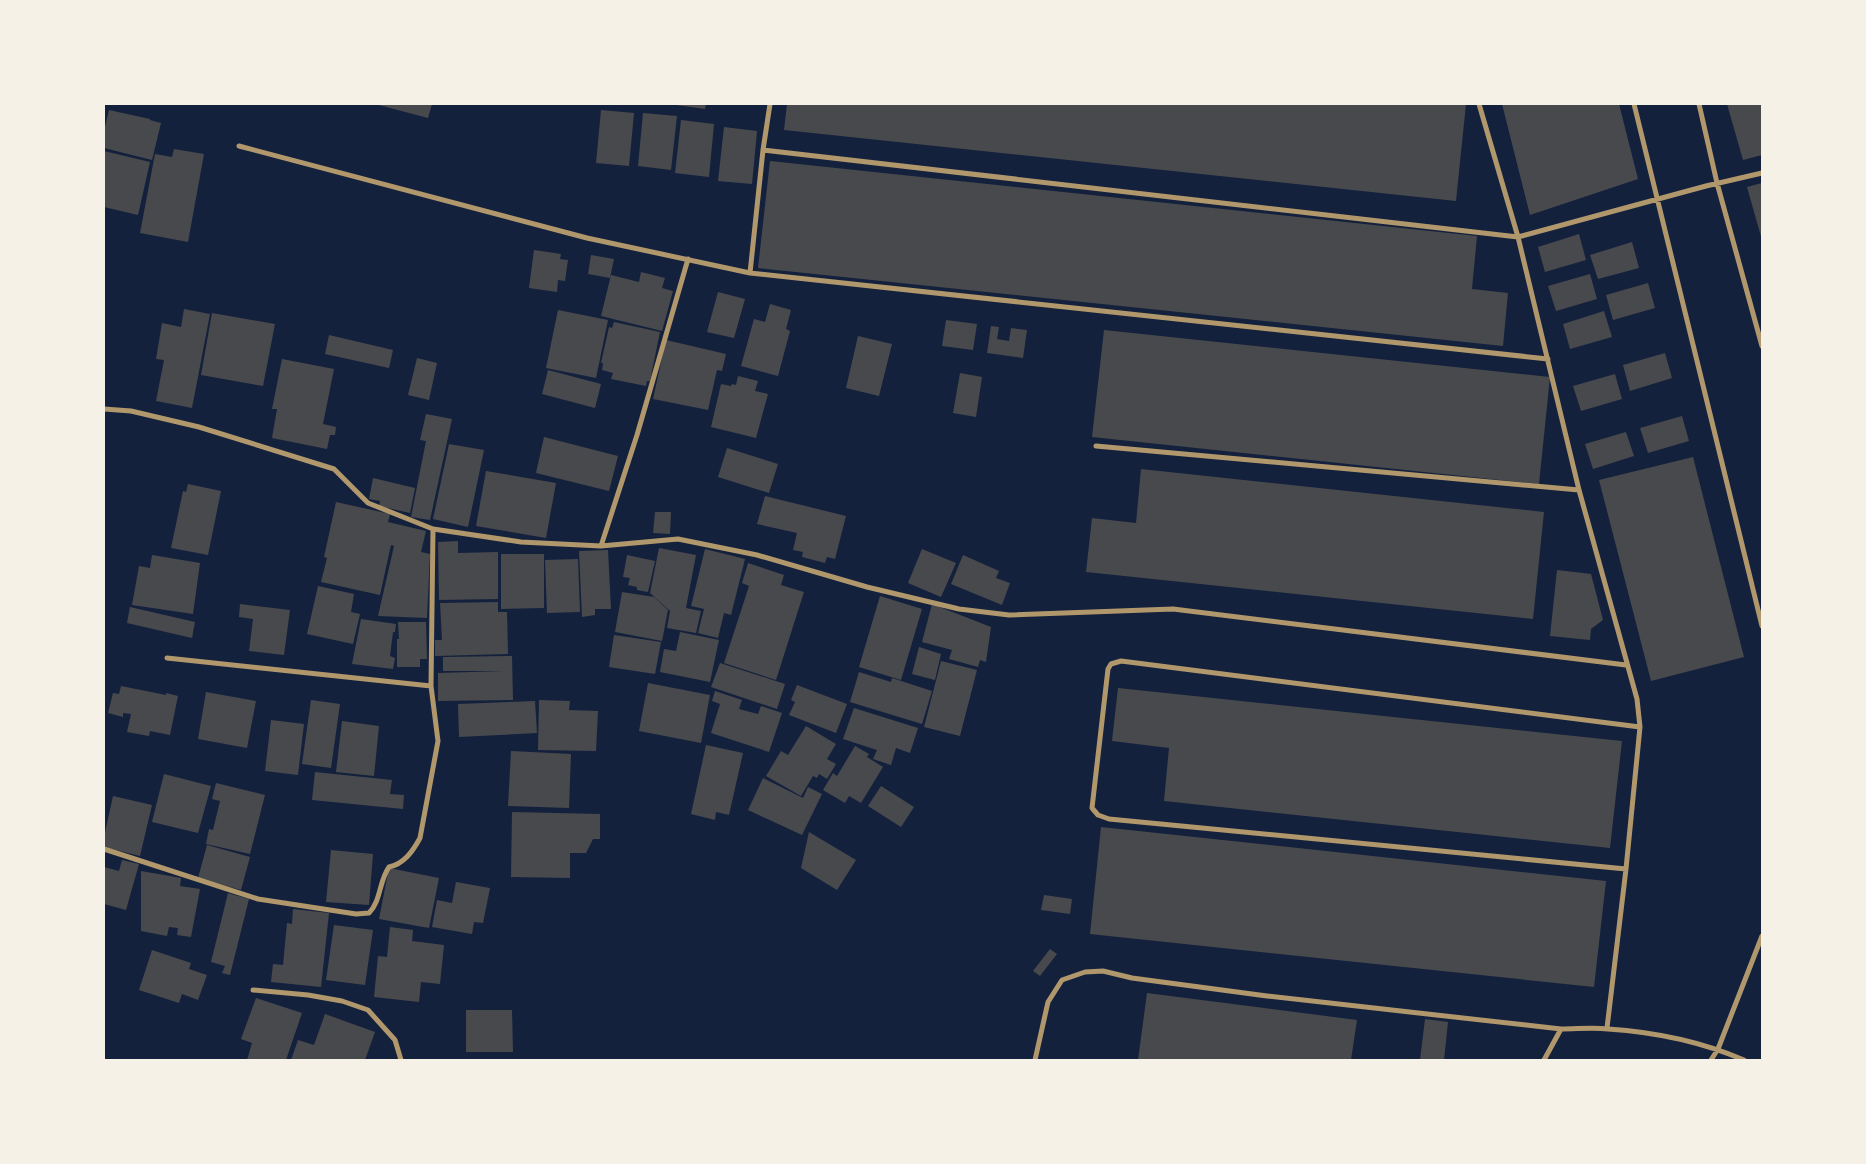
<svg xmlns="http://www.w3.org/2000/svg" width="1866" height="1164" viewBox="0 0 1866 1164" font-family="'Crimson Pro',serif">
  <rect width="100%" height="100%" fill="#14213d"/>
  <path fill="#48494c" d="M 375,104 L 432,104 L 428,118 Z
    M 669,104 L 706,104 L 705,109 Z
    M 787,104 L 1466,104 L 1456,201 L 784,130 Z
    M 1502,104 L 1619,104 L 1638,179 L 1530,215 Z
    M 1727,104 L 1762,104 L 1762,155 L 1743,160 Z
    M 109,110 L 150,119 L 150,120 L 161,123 L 152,160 L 104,148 L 104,131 Z
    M 601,110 L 634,113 L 629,166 L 596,163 Z
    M 643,113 L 677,116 L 671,170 L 638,166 Z
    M 681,120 L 714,124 L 709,177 L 675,173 Z
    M 724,127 L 757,131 L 752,184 L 718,181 Z
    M 174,149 L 204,154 L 188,242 L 140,233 L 155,154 L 172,157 Z
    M 104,151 L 150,162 L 138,215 L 104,207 Z
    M 770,161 L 1477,236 L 1472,289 L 1508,293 L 1503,346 L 758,268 Z
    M 1762,183 L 1762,240 L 1747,187 Z
    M 1579,234 L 1586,260 L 1545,272 L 1538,247 Z
    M 1632,242 L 1639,268 L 1598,279 L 1590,255 Z
    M 534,250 L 561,254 L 560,259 L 568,260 L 565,281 L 558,280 L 557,292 L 529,288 Z
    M 591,255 L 614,259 L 610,278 L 588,274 Z
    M 641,272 L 665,278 L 662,288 L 673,291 L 662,331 L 601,316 L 611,275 L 639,282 Z
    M 1590,274 L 1597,299 L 1556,311 L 1548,286 Z
    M 1648,283 L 1655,308 L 1613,320 L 1606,295 Z
    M 718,292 L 745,299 L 734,338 L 707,332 Z
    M 770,304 L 791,310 L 786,329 L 790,331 L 778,376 L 741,366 L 754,319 L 765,322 Z
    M 184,309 L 210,314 L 192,408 L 156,401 L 164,360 L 156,359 L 162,323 L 181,327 Z
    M 558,310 L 608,320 L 596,378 L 546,368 Z
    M 1604,311 L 1612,337 L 1570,349 L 1563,324 Z
    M 212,313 L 275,324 L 263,386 L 201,375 Z
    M 946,320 L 977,324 L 973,350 L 942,346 Z
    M 614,322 L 660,332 L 650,381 L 647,381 L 646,386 L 611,379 L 613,373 L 602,370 L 603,363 L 601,363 L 609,327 L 612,328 Z
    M 991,326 L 999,327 L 997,339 L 1009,341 L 1011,328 L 1027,330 L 1023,358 L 987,353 Z
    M 1104,330 L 1550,377 L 1539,484 L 1092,437 Z
    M 329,335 L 393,350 L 389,368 L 325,354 Z
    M 858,336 L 892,344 L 879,396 L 846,388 Z
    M 666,340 L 726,354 L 722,371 L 717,370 L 708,410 L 653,399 Z
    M 1665,353 L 1672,378 L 1630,391 L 1623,365 Z
    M 417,358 L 437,363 L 429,400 L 408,395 Z
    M 282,359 L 334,369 L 323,424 L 336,427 L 335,435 L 330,435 L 327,449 L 272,438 L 277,409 L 272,409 Z
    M 548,370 L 601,384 L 595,408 L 542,394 Z
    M 960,373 L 982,377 L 976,417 L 953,413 Z
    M 1615,374 L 1622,399 L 1581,411 L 1573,386 Z
    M 738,376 L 758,381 L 755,391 L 768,394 L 756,438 L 711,427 L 721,384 L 731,386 L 732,384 L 736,385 Z
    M 426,414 L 452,419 L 430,520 L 411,517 L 426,441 L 420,440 Z
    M 1682,416 L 1689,441 L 1648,453 L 1640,428 Z
    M 1626,432 L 1634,456 L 1593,469 L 1585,444 Z
    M 544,437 L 618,456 L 609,491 L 536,473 Z
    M 449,444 L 484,450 L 468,527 L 433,519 Z
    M 727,448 L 778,464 L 769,493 L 718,477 Z
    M 1693,457 L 1744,657 L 1651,681 L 1599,480 Z
    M 1141,469 L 1544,512 L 1533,619 L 1086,572 L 1092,518 L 1136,523 Z
    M 486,471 L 556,483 L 546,538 L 476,526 Z
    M 373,478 L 415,488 L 410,513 L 379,506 L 380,501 L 369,499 Z
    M 188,484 L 221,491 L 208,555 L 171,548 L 183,491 L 186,492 Z
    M 765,496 L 846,516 L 835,559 L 827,557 L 825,563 L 802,557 L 803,552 L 793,550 L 797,533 L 757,524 Z
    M 336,502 L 390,514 L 388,522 L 426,531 L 421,552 L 430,554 L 427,618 L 378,616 L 394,546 L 391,545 L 380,595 L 321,582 L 327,558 L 324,557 Z
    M 655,512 L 671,512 L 670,534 L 653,533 Z
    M 458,541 L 458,553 L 498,552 L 498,599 L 439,600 L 438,542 Z
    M 659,548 L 696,555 L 686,608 L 701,611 L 696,633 L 667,628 L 670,611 L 650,593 Z
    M 705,549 L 745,559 L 731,615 L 724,613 L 718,638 L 698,633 L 704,609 L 691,606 Z
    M 922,549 L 956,563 L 941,597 L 908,583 Z
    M 608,550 L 611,609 L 595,609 L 595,615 L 582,617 L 579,551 Z
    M 501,554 L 544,554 L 544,608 L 501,609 Z
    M 152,555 L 200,563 L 193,614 L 132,605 L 139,566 L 150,568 Z
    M 627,555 L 655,561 L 648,592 L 637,590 L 637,587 L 628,585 L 630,578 L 623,577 Z
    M 963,555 L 999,571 L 996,578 L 1010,583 L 1002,605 L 951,584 Z
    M 578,559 L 580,612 L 547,613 L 545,560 Z
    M 748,563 L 784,575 L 781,585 L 804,592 L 776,680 L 724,663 L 749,586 L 742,583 Z
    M 1557,570 L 1591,574 L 1603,620 L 1591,629 L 1590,640 L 1550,636 Z
    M 318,586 L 354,594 L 351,612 L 360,614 L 353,644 L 307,634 Z
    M 622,592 L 654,597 L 668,610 L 662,641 L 615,632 Z
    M 880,596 L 922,609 L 901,680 L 859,667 Z
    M 498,602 L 498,612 L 507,612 L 508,654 L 435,656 L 435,640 L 442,640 L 440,603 Z
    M 240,604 L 290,610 L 284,655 L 249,651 L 253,619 L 239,617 Z
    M 932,604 L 991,627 L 986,662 L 980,660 L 978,667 L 949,659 L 952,650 L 922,642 Z
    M 130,607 L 195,622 L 192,638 L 127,623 Z
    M 361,619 L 396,624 L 395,632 L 393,632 L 390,656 L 395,658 L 393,669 L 352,664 Z
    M 398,622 L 426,622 L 427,659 L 420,659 L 420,667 L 397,667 L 397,639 L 399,639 Z
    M 680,632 L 719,640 L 710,682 L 660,672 L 664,649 L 676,651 Z
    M 614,635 L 661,642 L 655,674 L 609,667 Z
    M 919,647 L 941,654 L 935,680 L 912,674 Z
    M 512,656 L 513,700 L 438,701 L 438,673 L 505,671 L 443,671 L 443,657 Z
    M 941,661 L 977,670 L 960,736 L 924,727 Z
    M 720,663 L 785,684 L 777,709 L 711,687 Z
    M 859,672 L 891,682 L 892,678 L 932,691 L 922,724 L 850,702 Z
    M 648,683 L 710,695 L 701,743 L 639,731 Z
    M 797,685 L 847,704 L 836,733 L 789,715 L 795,702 L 791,700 Z
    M 121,686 L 166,695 L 166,693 L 178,696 L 170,735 L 150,731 L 149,736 L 127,732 L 131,714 L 123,713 L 123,717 L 108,713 L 113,693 L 119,694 Z
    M 1118,688 L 1622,741 L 1610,848 L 1164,801 L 1169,748 L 1112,741 Z
    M 715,691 L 742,700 L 739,709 L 758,714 L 761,706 L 782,713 L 769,752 L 711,733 L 720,704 L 712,701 Z
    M 206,692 L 256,701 L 247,748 L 198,739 Z
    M 311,700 L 340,704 L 331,768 L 302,764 Z
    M 539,700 L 570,701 L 569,710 L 598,711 L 596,751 L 538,750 Z
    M 535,701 L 537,733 L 459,737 L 458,704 Z
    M 854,708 L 918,728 L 910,753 L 896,748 L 891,765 L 873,759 L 877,750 L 843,739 Z
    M 271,720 L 304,724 L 298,775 L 265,771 Z
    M 342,721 L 379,726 L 374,776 L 336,772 Z
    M 806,726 L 836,744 L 827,759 L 836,764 L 827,779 L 819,774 L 817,778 L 813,776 L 801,796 L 766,776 L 781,751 L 788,755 Z
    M 706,745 L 743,753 L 729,815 L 716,812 L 715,820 L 691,814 Z
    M 855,746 L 869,754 L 867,757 L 883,767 L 861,803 L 849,796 L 845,803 L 823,790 L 833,773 L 837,776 Z
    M 511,751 L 571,754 L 569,808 L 508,806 Z
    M 315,772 L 392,780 L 390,794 L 404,795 L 403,809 L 312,800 Z
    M 164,774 L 211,786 L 198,833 L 152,822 Z
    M 763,778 L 803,798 L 808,787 L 822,794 L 802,835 L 748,810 Z
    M 216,783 L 265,795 L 250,854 L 206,844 L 209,829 L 213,830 L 220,801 L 212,799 Z
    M 881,786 L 914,807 L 901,827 L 868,806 Z
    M 113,796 L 152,805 L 140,856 L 104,847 L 104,837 Z
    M 512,812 L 600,814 L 600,839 L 593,839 L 586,853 L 570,853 L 570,878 L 511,877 Z
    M 1101,827 L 1606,881 L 1594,987 L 1090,934 Z
    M 809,832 L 856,860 L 837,890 L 801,868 Z
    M 207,845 L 250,857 L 241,890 L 198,878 Z
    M 331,850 L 373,854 L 369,905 L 326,902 Z
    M 122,860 L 139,864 L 126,910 L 104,904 L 104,867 L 119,871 Z
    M 389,868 L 439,878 L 429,928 L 379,919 Z
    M 141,871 L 181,878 L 180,886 L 200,889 L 191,937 L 177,935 L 178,928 L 169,927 L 167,936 L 141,931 Z
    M 456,882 L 490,888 L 483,923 L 474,922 L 472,934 L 432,927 L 437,900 L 452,903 Z
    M 228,893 L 249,899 L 230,975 L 222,973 L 225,966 L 211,962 Z
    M 1044,895 L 1072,899 L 1070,914 L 1041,910 Z
    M 293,909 L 329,913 L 321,987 L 271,982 L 273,964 L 283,965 L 287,923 L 292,924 Z
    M 334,925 L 373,930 L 365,985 L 326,980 Z
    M 390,927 L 413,930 L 412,941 L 444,945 L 440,984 L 421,982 L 419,1002 L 374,997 L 378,956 L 387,957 Z
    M 1050,949 L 1057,954 L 1040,976 L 1033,971 Z
    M 152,950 L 191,963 L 189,969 L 207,975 L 198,1000 L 182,994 L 179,1003 L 139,990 Z
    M 1147,993 L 1357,1020 L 1351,1060 L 1138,1060 Z
    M 256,998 L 302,1013 L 286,1060 L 247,1060 L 252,1043 L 241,1039 Z
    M 466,1010 L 512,1010 L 513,1052 L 466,1052 Z
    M 325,1014 L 375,1032 L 365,1060 L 291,1060 L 298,1040 L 314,1045 Z
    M 1425,1019 L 1448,1022 L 1444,1060 L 1420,1060 Z"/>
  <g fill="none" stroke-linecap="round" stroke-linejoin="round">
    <path stroke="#b1986c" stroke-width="5" d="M 1479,104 L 1518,237 L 1579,490 L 1637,699 L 1640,727 L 1626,869 L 1607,1028
      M 1634,104 L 1762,626
      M 1699,104 L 1717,183 L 1762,346
      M 239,146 L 587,238 L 750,273 L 1548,359
      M 763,150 L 1518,237 L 1706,186 L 1762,173
      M 750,273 L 763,150 L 770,104
      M 104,409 L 131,411 L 199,427 L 334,469 L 368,503 L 433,529 L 521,542 L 601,546 L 678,539 L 757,555 L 867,587 L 959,609 L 1009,615 L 1173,609 L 1626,665
      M 1096,446 L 1579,490
      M 601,546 L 637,435 L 688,259
      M 167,658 L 431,686
      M 104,849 L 258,899 L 356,914 L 369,913 C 381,901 379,881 389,867 C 404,864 413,851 420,838 L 438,741 L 431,686 L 433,529
      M 1626,869 L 1109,819 L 1098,815 L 1092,808 L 1108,669 L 1111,664 L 1121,661 L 1640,727
      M 253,990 L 308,995 L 342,1001 L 368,1010 L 395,1040 L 401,1060
      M 1035,1060 L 1048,1002 L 1062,980 L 1085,972 L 1103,971 L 1132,978 L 1267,996 L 1561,1029 C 1577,1029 1593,1027 1608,1029 C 1654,1032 1702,1042 1744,1060
      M 1544,1060 L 1561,1029
      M 1711,1060 L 1718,1049 L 1762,936"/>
  </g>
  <rect width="1866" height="1164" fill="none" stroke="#f6f1e7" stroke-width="210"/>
</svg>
